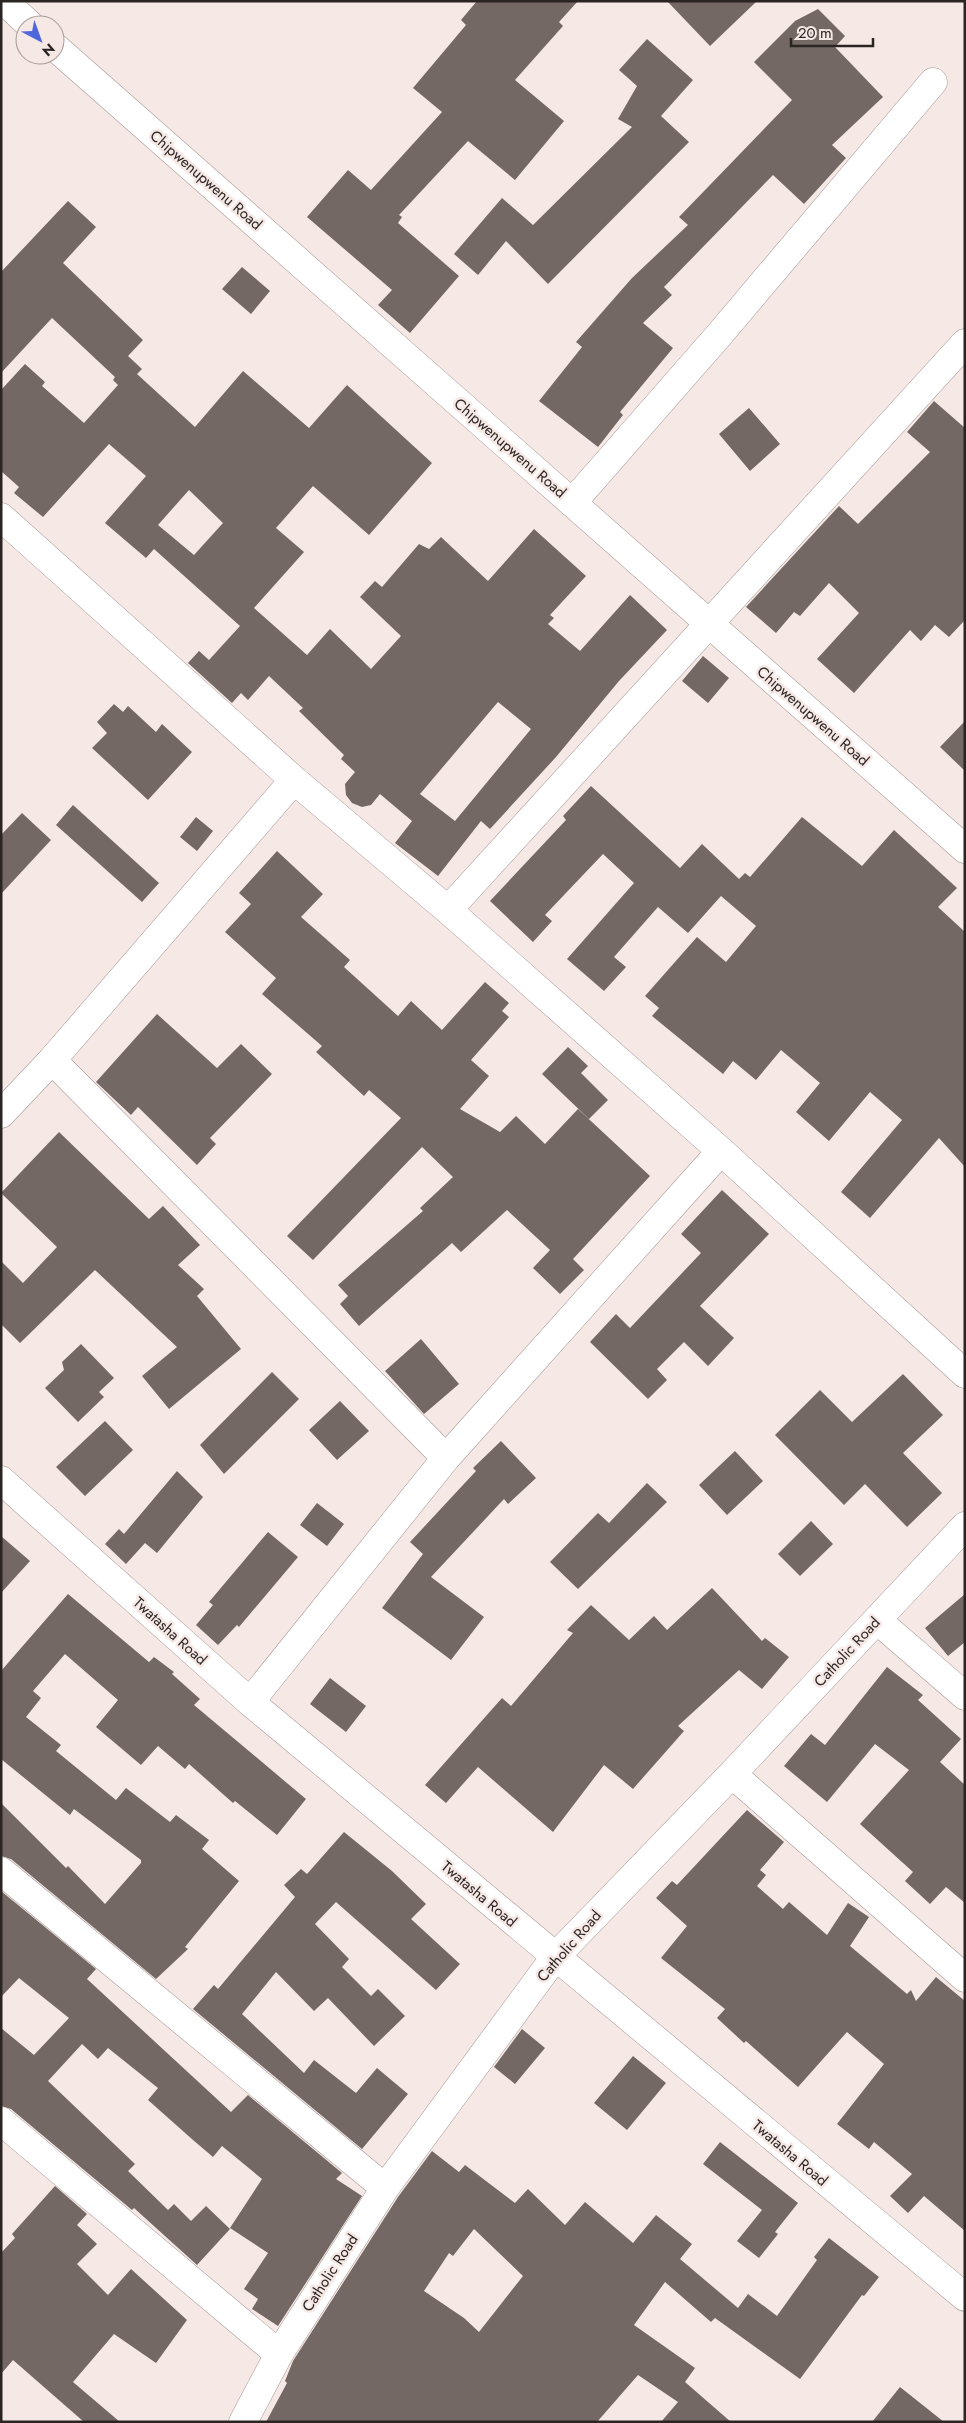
<svg xmlns="http://www.w3.org/2000/svg" width="966" height="2423" viewBox="0 0 966 2423" font-family="Jost,sans-serif">
  <rect width="100%" height="100%" fill="#f6e8e5"/>
  <path fill="#736864" fill-rule="evenodd" d="M 477,1 L 578,1 L 559,22 L 563,26 L 515,80 L 564,121 L 515,180 L 468,141 L 399,215 L 402,217 L 398,223 L 459,276 L 410,333 L 378,305 L 392,290 L 307,217 L 348,170 L 371,190 L 442,112 L 413,88 L 466,25 L 461,20 Z
    M 667,1 L 757,1 L 710,46 Z
    M 818,9 L 845,36 L 835,47 L 883,97 L 832,145 L 846,158 L 804,204 L 773,175 L 664,287 L 672,295 L 643,323 L 673,348 L 620,412 L 623,415 L 598,447 L 539,401 L 582,347 L 576,342 L 632,278 L 688,225 L 679,217 L 792,100 L 754,62 L 795,21 Z
    M 647,39 L 693,80 L 661,116 L 689,142 L 548,284 L 506,241 L 478,275 L 454,254 L 502,198 L 533,225 L 632,127 L 618,119 L 637,86 L 619,70 Z
    M 68,201 L 96,227 L 63,263 L 143,340 L 128,356 L 142,369 L 137,374 L 195,427 L 243,371 L 309,428 L 347,385 L 432,463 L 369,535 L 313,486 L 276,528 L 304,552 L 254,608 L 307,655 L 330,629 L 371,669 L 401,636 L 360,597 L 375,581 L 382,587 L 419,544 L 429,549 L 441,537 L 488,581 L 534,529 L 586,576 L 550,615 L 554,618 L 548,624 L 580,651 L 630,595 L 667,630 L 619,681 L 556,757 L 490,829 L 481,821 L 438,876 L 395,843 L 412,821 L 380,794 L 371,805 L 362,807 L 352,803 L 346,795 L 345,784 L 355,772 L 341,759 L 344,755 L 299,711 L 303,708 L 269,676 L 248,700 L 241,693 L 232,703 L 188,663 L 199,651 L 209,660 L 240,626 L 154,549 L 146,558 L 105,523 L 146,476 L 109,444 L 43,517 L 14,493 L 19,487 L 1,471 L 1,390 L 25,364 L 45,382 L 42,386 L 84,423 L 118,385 L 113,380 L 115,377 L 52,318 L 1,373 L 1,272 ZM 189,490 L 223,523 L 194,555 L 158,525 ZM 498,702 L 531,729 L 455,821 L 420,794 Z
    M 242,267 L 270,291 L 251,314 L 222,289 Z
    M 934,401 L 965,428 L 965,620 L 949,637 L 935,625 L 921,641 L 910,630 L 854,693 L 817,659 L 859,613 L 829,583 L 800,616 L 794,612 L 776,633 L 746,607 L 839,506 L 858,524 L 930,452 L 907,432 Z
    M 749,408 L 780,444 L 750,471 L 719,434 Z
    M 703,656 L 729,678 L 708,703 L 682,681 Z
    M 114,704 L 123,712 L 128,706 L 156,732 L 162,724 L 192,752 L 148,800 L 92,748 L 107,733 L 97,722 Z
    M 965,721 L 965,771 L 940,747 Z
    M 591,786 L 680,868 L 702,844 L 739,879 L 745,873 L 750,877 L 802,817 L 862,866 L 894,830 L 957,888 L 938,907 L 965,932 L 965,1167 L 939,1138 L 870,1218 L 841,1192 L 902,1120 L 870,1092 L 829,1141 L 796,1112 L 820,1083 L 781,1050 L 756,1080 L 733,1061 L 723,1074 L 652,1016 L 659,1008 L 645,996 L 697,937 L 726,962 L 756,926 L 721,896 L 688,933 L 658,907 L 614,957 L 626,967 L 604,991 L 567,959 L 634,883 L 603,854 L 545,915 L 552,921 L 533,942 L 490,901 L 566,820 L 563,816 Z
    M 73,805 L 159,883 L 142,902 L 56,825 Z
    M 22,813 L 51,840 L 1,894 L 1,835 Z
    M 196,817 L 213,831 L 197,851 L 180,837 Z
    M 277,851 L 323,894 L 301,917 L 350,960 L 344,967 L 398,1016 L 411,1001 L 442,1030 L 485,982 L 509,1003 L 502,1011 L 509,1017 L 471,1060 L 489,1076 L 460,1109 L 500,1132 L 516,1116 L 545,1144 L 578,1109 L 650,1176 L 573,1259 L 584,1270 L 560,1294 L 533,1268 L 550,1250 L 507,1210 L 461,1252 L 452,1243 L 359,1326 L 340,1304 L 348,1296 L 338,1285 L 423,1211 L 420,1208 L 453,1177 L 422,1147 L 313,1260 L 287,1236 L 401,1118 L 369,1090 L 364,1096 L 316,1052 L 322,1046 L 262,994 L 276,978 L 225,932 L 251,904 L 239,893 Z
    M 157,1014 L 217,1068 L 241,1044 L 272,1074 L 210,1138 L 216,1144 L 197,1165 L 138,1107 L 131,1115 L 96,1082 Z
    M 568,1047 L 588,1066 L 581,1073 L 608,1100 L 589,1119 L 542,1074 Z
    M 59,1132 L 149,1219 L 163,1206 L 200,1245 L 178,1265 L 204,1289 L 197,1296 L 241,1349 L 169,1409 L 142,1376 L 177,1347 L 95,1270 L 20,1343 L 1,1324 L 1,1261 L 23,1283 L 57,1247 L 1,1193 Z
    M 722,1190 L 769,1234 L 700,1306 L 734,1338 L 708,1366 L 684,1342 L 657,1369 L 667,1380 L 648,1399 L 590,1342 L 616,1314 L 630,1328 L 701,1253 L 681,1234 Z
    M 421,1339 L 459,1384 L 424,1414 L 385,1371 Z
    M 81,1344 L 114,1378 L 99,1392 L 104,1397 L 78,1422 L 45,1388 L 64,1370 L 62,1362 Z
    M 272,1372 L 299,1399 L 224,1474 L 200,1445 Z
    M 903,1374 L 943,1415 L 903,1453 L 942,1493 L 907,1527 L 865,1484 L 844,1505 L 775,1435 L 820,1390 L 852,1422 Z
    M 340,1401 L 369,1431 L 337,1460 L 309,1430 Z
    M 105,1421 L 133,1450 L 85,1496 L 56,1467 Z
    M 501,1441 L 536,1478 L 508,1504 L 504,1499 L 431,1577 L 484,1617 L 451,1660 L 382,1608 L 423,1554 L 410,1542 L 476,1471 L 473,1468 Z
    M 735,1451 L 763,1481 L 727,1515 L 699,1485 Z
    M 177,1471 L 203,1497 L 157,1553 L 145,1543 L 126,1564 L 105,1544 L 119,1529 L 124,1534 Z
    M 647,1483 L 667,1502 L 578,1589 L 550,1562 L 598,1513 L 609,1523 Z
    M 317,1503 L 344,1524 L 327,1546 L 300,1525 Z
    M 811,1521 L 833,1544 L 800,1576 L 778,1554 Z
    M 268,1532 L 298,1557 L 239,1627 L 237,1625 L 218,1645 L 196,1625 L 213,1605 L 209,1602 Z
    M 1,1536 L 30,1561 L 1,1593 Z
    M 712,1588 L 762,1641 L 765,1638 L 789,1657 L 762,1689 L 739,1670 L 678,1726 L 684,1731 L 633,1789 L 604,1765 L 553,1832 L 478,1767 L 446,1803 L 425,1785 L 502,1698 L 511,1706 L 573,1633 L 567,1630 L 591,1605 L 629,1640 L 654,1616 L 667,1630 Z
    M 68,1594 L 149,1662 L 154,1657 L 174,1672 L 172,1674 L 200,1699 L 194,1705 L 306,1799 L 277,1835 L 235,1801 L 233,1803 L 189,1764 L 185,1769 L 158,1746 L 141,1765 L 96,1727 L 118,1700 L 65,1654 L 33,1691 L 41,1698 L 26,1717 L 61,1745 L 56,1751 L 116,1800 L 126,1788 L 170,1822 L 176,1815 L 209,1840 L 202,1849 L 239,1881 L 185,1947 L 188,1949 L 156,1979 L 11,1859 L 1,1856 L 1,1803 L 66,1868 L 68,1866 L 105,1904 L 141,1863 L 141,1860 L 74,1809 L 70,1815 L 1,1759 L 1,1671 Z
    M 965,1594 L 965,1642 L 948,1656 L 925,1628 Z
    M 887,1667 L 923,1695 L 918,1700 L 961,1739 L 940,1762 L 965,1785 L 965,1903 L 946,1887 L 930,1904 L 905,1881 L 913,1872 L 860,1824 L 909,1770 L 875,1744 L 827,1802 L 784,1766 L 811,1734 L 825,1745 Z
    M 330,1678 L 366,1706 L 346,1732 L 310,1704 Z
    M 747,1810 L 784,1842 L 760,1870 L 766,1875 L 757,1886 L 783,1909 L 789,1902 L 827,1935 L 848,1903 L 869,1917 L 850,1946 L 907,1994 L 911,1990 L 916,2001 L 936,1977 L 965,2001 L 965,2231 L 924,2196 L 908,2213 L 890,2196 L 912,2174 L 874,2142 L 869,2149 L 837,2124 L 884,2064 L 847,2032 L 798,2087 L 746,2041 L 744,2043 L 717,2018 L 725,2009 L 661,1958 L 687,1926 L 656,1898 L 672,1881 L 677,1885 Z
    M 344,1832 L 392,1871 L 426,1904 L 411,1919 L 460,1964 L 436,1990 L 336,1902 L 315,1924 L 349,1959 L 342,1967 L 371,1996 L 378,1989 L 405,2016 L 374,2046 L 328,1998 L 314,2011 L 276,1972 L 242,2014 L 304,2073 L 314,2060 L 356,2093 L 377,2068 L 408,2094 L 362,2149 L 193,2009 L 214,1985 L 218,1989 L 295,1897 L 284,1885 L 301,1869 L 307,1874 Z
    M 1,1891 L 96,1969 L 87,1979 L 231,2112 L 248,2095 L 342,2173 L 336,2179 L 362,2196 L 278,2326 L 252,2309 L 258,2299 L 244,2289 L 268,2253 L 230,2228 L 262,2179 L 222,2146 L 213,2157 L 193,2140 L 148,2100 L 158,2088 L 108,2048 L 98,2059 L 82,2044 L 48,2081 L 135,2164 L 128,2171 L 168,2210 L 174,2204 L 191,2221 L 206,2206 L 230,2229 L 197,2265 L 134,2208 L 132,2210 L 11,2109 L 1,2106 L 1,2028 L 34,2055 L 69,2018 L 19,1978 L 1,1997 Z
    M 522,2029 L 545,2048 L 515,2084 L 494,2067 Z
    M 633,2056 L 666,2083 L 627,2130 L 594,2103 Z
    M 720,2142 L 798,2203 L 775,2232 L 778,2234 L 759,2258 L 737,2241 L 762,2210 L 703,2164 Z
    M 432,2151 L 459,2172 L 465,2165 L 515,2203 L 528,2189 L 565,2225 L 585,2202 L 633,2243 L 656,2215 L 692,2244 L 680,2259 L 738,2308 L 748,2294 L 777,2316 L 817,2260 L 814,2257 L 829,2238 L 879,2277 L 864,2296 L 862,2295 L 800,2379 L 715,2318 L 711,2322 L 665,2282 L 634,2325 L 695,2368 L 685,2382 L 731,2422 L 661,2422 L 678,2402 L 638,2375 L 597,2422 L 266,2422 L 287,2383 L 285,2381 L 293,2361 L 398,2197 ZM 474,2229 L 523,2276 L 479,2332 L 464,2318 L 424,2291 L 449,2253 L 453,2256 Z
    M 55,2186 L 87,2214 L 77,2225 L 97,2244 L 77,2264 L 108,2295 L 131,2269 L 187,2320 L 156,2363 L 114,2334 L 73,2382 L 120,2422 L 84,2422 L 13,2360 L 1,2374 L 1,2253 L 15,2238 L 12,2234 Z
    M 900,2387 L 944,2422 L 872,2422 Z"/>
  <g fill="none" stroke-linecap="round" stroke-linejoin="round">
    <g stroke="#a59895" stroke-width="29">
      <path id="minor" d="M 4,1 L 30,25
        M 55,47 L 965,849
        M 572,503 L 719,335 L 933,82
        M 1,517 L 294,780 L 448,910 L 721,1151 L 965,1374
        M 448,910 L 965,343
        M 52,1060 L 446,1458
        M 1,1114 L 52,1060 L 294,780
        M 1,1480 L 250,1702 L 965,2297
        M 877,1620 L 965,1696
        M 250,1702 L 446,1458 L 721,1151
        M 732,1774 L 965,1978
        M 1,1871 L 385,2188
        M 1,2121 L 279,2354
        M 243,2422 L 279,2354 L 385,2188 L 555,1957 L 732,1774 L 965,1526"/>
    </g>
    <use href="#minor" stroke="#fff" stroke-width="28"/>
  </g>
  <g text-anchor="middle" dominant-baseline="central" stroke-width="5" stroke-linejoin="round" paint-order="stroke">
    <g font-size="15" fill="#2a2523" stroke="#f6e8e5">
      <text transform="translate(206 180) rotate(41)">Chipwenupwenu Road</text>
      <text transform="translate(510 448) rotate(41)">Chipwenupwenu Road</text>
      <text transform="translate(813 716) rotate(41)">Chipwenupwenu Road</text>
      <text transform="translate(170 1631) rotate(42)">Twatasha Road</text>
      <text transform="translate(847 1652) rotate(-47)">Catholic Road</text>
      <text transform="translate(479 1894) rotate(40)">Twatasha Road</text>
      <text transform="translate(569 1946) rotate(-49)">Catholic Road</text>
      <text transform="translate(790 2153) rotate(40)">Twatasha Road</text>
      <text transform="translate(330 2273) rotate(-57)">Catholic Road</text>
    </g>
  </g>
  <rect width="966" height="2423" fill="none" stroke="#2a2523" stroke-width="5"/>
  <g transform="translate(40 40) rotate(139)"><circle r="24" fill="#f6e8e5" stroke="#a49a97"/>
  <path d="M0-4L9 19L0 12L-9 19Z" fill="#5067dc"/>
  <text y="-8" font-size="14" font-weight="bold" text-anchor="middle" fill="#2a2523">N</text>
  </g>
  <path d="M791 38v8h82v-8" fill="none" stroke="#2a2523" stroke-width="2.5"/>
  <text x="798" y="38" font-size="15" fill="#2a2523" stroke="#f6e8e5" stroke-width="4" paint-order="stroke">20 m</text>
</svg>
